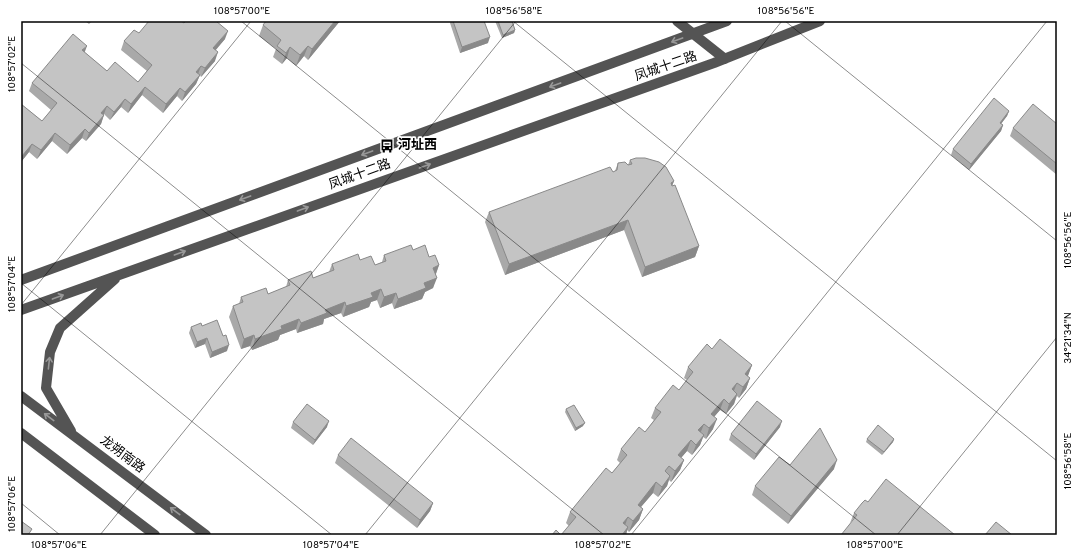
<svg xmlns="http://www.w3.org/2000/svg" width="1078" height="556" viewBox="0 0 1078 556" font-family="Overpass,'Noto Sans SC',sans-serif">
  <rect width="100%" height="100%" fill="#fff"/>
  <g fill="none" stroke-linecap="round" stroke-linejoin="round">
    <path stroke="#545454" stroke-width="10" d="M 677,21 L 725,59
      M 21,280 L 727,21
      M 21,310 L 714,63 L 820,21
      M 21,396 L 206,535
      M 71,431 L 46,388 L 50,352 L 60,328 L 115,279
      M 21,433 L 155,535"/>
  </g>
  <path fill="#a9a9a9" d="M 85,21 L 92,21 L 89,24 Z
    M 340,21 L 308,60 L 304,56 L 296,66 L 287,58 L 282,64 L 273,57 L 276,49 L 259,36 L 263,25 Z
    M 451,21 L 484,21 L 488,43 L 460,53 L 450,23 Z
    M 495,21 L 512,21 L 515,30 L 514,33 L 502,38 Z
    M 184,23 L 225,39 L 215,50 L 215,61 L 201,77 L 200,75 L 196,84 L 182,101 L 177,96 L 163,113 L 142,95 L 128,113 L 121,107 L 110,120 L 104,114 L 101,124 L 86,141 L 82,138 L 67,154 L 52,141 L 37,159 L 29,152 L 21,162 L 21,104 L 42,121 L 51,110 L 29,91 L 32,83 L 84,52 L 107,71 L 138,82 L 147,71 L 121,50 L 124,41 L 139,33 Z
    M 1009,111 L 1007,116 L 1001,124 L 1003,125 L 1001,131 L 969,170 L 951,155 L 953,149 Z
    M 1057,124 L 1057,175 L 1010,136 L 1013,128 Z
    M 630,160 L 674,181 L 672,186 L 699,246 L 695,257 L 642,277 L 624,230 L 505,275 L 485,222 L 489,212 L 613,172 L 615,171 L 618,163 L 628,165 Z
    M 413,250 L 429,257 L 439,265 L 436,274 L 433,288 L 425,292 L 422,299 L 394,309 L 392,303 L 380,308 L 377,300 L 371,302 L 369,307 L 343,317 L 341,313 L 324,319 L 323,324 L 297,333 L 296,329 L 280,335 L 278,340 L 252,350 L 250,346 L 241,349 L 229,317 L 233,306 L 239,304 L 241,297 L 268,294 L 286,287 L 288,280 L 313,278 L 329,272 L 332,264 L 360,260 L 375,265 L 382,262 L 384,255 Z
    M 202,326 L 227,351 L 210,358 L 205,344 L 195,348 L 189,333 L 191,327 Z
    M 712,349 L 752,365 L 747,377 L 750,378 L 746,389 L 739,398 L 737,396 L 734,404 L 726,414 L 720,410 L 714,417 L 713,429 L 706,439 L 703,437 L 700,445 L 692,455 L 687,451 L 681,458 L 684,460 L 680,470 L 671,482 L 669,480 L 667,486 L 658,497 L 653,493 L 641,507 L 643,509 L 639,520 L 629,532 L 627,530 L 626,535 L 561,535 L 569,526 L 566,523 L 570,512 L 612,473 L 620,463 L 617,460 L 621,449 L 645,432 L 654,420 L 651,418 L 655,408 L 679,390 L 687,380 L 684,378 L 688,367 Z
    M 566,409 L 583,426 L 575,431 L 565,412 Z
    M 293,422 L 327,427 L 313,445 L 291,428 Z
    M 780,427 L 754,460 L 729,440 L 731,434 Z
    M 867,439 L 894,439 L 893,442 L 882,455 L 866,442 Z
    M 338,455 L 433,503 L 430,511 L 417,528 L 335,463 Z
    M 790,465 L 834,469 L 788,524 L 752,495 L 755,486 Z
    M 868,502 L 850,523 L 854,513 Z"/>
  <path fill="#898989" d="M 335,21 L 340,21 L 308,60 L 312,49 Z
    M 515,30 L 514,33 L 502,38 L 503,35 Z
    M 228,31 L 225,39 L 210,57 L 213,48 Z
    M 490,37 L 488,43 L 460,53 L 462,47 Z
    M 87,46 L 84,54 L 82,50 Z
    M 308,46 L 304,56 L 296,66 L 300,55 Z
    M 290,47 L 287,58 L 282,64 L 286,53 Z
    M 218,52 L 215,61 L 201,77 L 205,68 Z
    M 201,66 L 198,74 L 196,72 Z
    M 200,75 L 196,84 L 182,101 L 185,92 Z
    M 145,87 L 142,95 L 128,113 L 131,104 Z
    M 180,88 L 177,96 L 163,113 L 166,104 Z
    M 125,99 L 121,107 L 110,120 L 114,112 Z
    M 107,106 L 104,114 L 98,121 L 101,113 Z
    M 1009,111 L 1007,116 L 997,129 L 1000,123 Z
    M 104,115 L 101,124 L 86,141 L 89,133 Z
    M 1003,125 L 1001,131 L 969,170 L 971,164 Z
    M 85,129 L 82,138 L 67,154 L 70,145 Z
    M 55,133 L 52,141 L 37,159 L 41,150 Z
    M 32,144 L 29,152 L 21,162 L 22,156 Z
    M 674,181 L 670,191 L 671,183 Z
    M 628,220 L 624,230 L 505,275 L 509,264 Z
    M 699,246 L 695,257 L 642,277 L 645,267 Z
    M 439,265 L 435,276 L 433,268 Z
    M 437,278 L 433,288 L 425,292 L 422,299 L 394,309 L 398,299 L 424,283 Z
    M 381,289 L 377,300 L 371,302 L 369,307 L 343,317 L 346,306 L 371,293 Z
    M 396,293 L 392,303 L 380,308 L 384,297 Z
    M 345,302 L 341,313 L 324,319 L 323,324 L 297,333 L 301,323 L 325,310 Z
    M 299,319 L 296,329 L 280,335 L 278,340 L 252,350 L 255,339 L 281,326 Z
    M 254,335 L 250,346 L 241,349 L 244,339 Z
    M 207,338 L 205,344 L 195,348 L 197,342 Z
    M 229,345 L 227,351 L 210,358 L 212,352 Z
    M 752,365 L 748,376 L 741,385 L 745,374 Z
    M 750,378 L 746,389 L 739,398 L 743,387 Z
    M 737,383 L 733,393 L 732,389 Z
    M 737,394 L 734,404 L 726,414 L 729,404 Z
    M 724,399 L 720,410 L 707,425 L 711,414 Z
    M 717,419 L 713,429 L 706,439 L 709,428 Z
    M 329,421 L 327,427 L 313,445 L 315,440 Z
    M 782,421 L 780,427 L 754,460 L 756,454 Z
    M 585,423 L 583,426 L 575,431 L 576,428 Z
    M 704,424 L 700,434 L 698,430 Z
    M 704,435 L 700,445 L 692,455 L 696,445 Z
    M 894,439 L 893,442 L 882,455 L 884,452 Z
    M 691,440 L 687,451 L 674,466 L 678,455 Z
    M 684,460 L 680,470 L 671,482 L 675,471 Z
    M 837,460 L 834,469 L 788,524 L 791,516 Z
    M 670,476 L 667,486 L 658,497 L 662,487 Z
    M 656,482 L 653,493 L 634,515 L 638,505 Z
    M 433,503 L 430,511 L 417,528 L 420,520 Z
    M 643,509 L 639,520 L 629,532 L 633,521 Z
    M 628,517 L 624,528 L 623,523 Z
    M 628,527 L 626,535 L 622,535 Z"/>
  <path fill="#c4c4c4" stroke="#898989" d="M 149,21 L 181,21 L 184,23 L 186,21 L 216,21 L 228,31 L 213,48 L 218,52 L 205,68 L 201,66 L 196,72 L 200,75 L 185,92 L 180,88 L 166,104 L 145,87 L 131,104 L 125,99 L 114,112 L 107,106 L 101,113 L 104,115 L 89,133 L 85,129 L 70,145 L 55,133 L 41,150 L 32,144 L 22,156 L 21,156 L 21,104 L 42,121 L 57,103 L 32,83 L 73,34 L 87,46 L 82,50 L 107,71 L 115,62 L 138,82 L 152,65 L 124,41 L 134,30 L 139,33 Z
    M 266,21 L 335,21 L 312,49 L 308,46 L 300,55 L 290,47 L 286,53 L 277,46 L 281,40 L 263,25 Z
    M 453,21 L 484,21 L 490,37 L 462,47 Z
    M 498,21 L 512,21 L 515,30 L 503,35 Z
    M 994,98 L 1009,111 L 1000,123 L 1003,125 L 971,164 L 953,149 Z
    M 1033,104 L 1057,124 L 1057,164 L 1013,128 Z
    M 636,158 L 645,158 L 659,162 L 666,167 L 674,181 L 671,183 L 672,186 L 675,185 L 699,246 L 645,267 L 628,220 L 509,264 L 489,212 L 610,167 L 613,172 L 617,170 L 618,163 L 625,162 L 628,165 L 632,164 L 630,160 Z
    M 411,245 L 413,250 L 425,245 L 429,257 L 435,255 L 439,265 L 433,268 L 437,278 L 424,283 L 426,288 L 398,299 L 396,293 L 384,297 L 381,289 L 371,293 L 373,297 L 346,306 L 345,302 L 325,310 L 327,313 L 301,323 L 299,319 L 281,326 L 282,329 L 255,339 L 254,335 L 244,339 L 233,306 L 243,302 L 241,297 L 266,288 L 268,294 L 290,285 L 288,280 L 311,271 L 313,278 L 334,270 L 332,264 L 358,254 L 360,260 L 371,256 L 375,265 L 386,261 L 384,255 Z
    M 217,320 L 223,336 L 226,335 L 229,345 L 212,352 L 207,338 L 197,342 L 191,327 L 201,323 L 202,326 Z
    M 720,339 L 752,365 L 745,374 L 750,378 L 743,387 L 737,383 L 732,389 L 737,394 L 729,404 L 724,399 L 711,414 L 717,419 L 709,428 L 704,424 L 698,430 L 704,435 L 696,445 L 691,440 L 678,455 L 684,460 L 675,471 L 669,466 L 665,471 L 670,476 L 662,487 L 656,482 L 638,505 L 643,509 L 633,521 L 628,517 L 623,523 L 628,527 L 622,535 L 561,535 L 576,517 L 570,512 L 606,468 L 612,473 L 627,455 L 621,449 L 639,427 L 645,432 L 661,412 L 655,408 L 673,385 L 679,390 L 693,372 L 688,367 L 707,344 L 712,349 Z
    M 757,401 L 782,421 L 756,454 L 731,434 Z
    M 307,404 L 329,421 L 315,440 L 293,422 Z
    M 574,405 L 585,423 L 576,428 L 566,409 Z
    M 878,425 L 894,439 L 884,452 L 867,439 Z
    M 820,428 L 837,460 L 791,516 L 755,486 L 779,457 L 790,465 Z
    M 351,438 L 433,503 L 420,520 L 338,455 Z
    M 886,479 L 955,535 L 841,535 L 857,515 L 854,513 L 862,503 L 865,500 L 868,502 Z
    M 21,521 L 32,529 L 28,535 L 21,535 Z
    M 996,522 L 1012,535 L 985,535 Z
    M 556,530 L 561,535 L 552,535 Z"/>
  <defs><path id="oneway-shaft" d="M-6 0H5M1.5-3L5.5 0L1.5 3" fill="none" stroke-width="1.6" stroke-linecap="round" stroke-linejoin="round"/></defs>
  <g stroke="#989898">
    <use href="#oneway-shaft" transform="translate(677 40) rotate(160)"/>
    <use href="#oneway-shaft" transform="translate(555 85) rotate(160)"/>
    <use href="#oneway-shaft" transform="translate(367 153) rotate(160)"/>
    <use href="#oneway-shaft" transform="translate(425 166) rotate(-20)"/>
    <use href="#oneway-shaft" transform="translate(245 198) rotate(160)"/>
    <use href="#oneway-shaft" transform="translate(303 209) rotate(-20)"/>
    <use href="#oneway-shaft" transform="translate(180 253) rotate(-20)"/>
    <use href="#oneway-shaft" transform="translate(58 297) rotate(-20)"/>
    <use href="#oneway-shaft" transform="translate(49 363) rotate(-84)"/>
    <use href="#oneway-shaft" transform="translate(49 417) rotate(-143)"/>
    <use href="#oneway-shaft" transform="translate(175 511) rotate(-143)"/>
  </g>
  <path fill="none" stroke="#000" stroke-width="1" stroke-opacity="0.45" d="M 241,21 L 876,535M 513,21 L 1057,461M 785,21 L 1057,241M 21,63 L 604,535M 21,283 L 332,535M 21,305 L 251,21M 21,503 L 60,535M 100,535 L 516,21M 365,535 L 782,21M 631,535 L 1047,21M 897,535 L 1057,337"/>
  <defs>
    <g id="bus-bare" transform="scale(1.08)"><path d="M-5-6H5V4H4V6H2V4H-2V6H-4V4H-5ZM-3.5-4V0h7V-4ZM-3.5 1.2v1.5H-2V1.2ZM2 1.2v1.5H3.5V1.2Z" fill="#000" stroke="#fff" stroke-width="2.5" paint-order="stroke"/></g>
  </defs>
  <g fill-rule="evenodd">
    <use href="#bus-bare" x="387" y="146"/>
  </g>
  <g text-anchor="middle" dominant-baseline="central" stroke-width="3.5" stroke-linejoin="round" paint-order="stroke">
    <g font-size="13" fill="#000" stroke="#fff">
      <text transform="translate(666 67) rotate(-19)">凤城十二路</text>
      <text transform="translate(360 175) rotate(-20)">凤城十二路</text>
      <text transform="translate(122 455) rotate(37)">龙朔南路</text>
    </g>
    <g font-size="13" font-weight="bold" fill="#000" stroke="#fff" text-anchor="start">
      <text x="398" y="146">河址西</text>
    </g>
  </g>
  <rect width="1078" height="556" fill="none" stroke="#ffffff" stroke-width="44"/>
  <rect x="22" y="22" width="1034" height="512" fill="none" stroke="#000" stroke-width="1.5"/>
  <g font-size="10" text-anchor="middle" fill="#000">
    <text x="242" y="14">108°57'00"E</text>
    <text x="514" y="14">108°56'58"E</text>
    <text x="786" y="14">108°56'56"E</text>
    <text transform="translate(11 64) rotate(-90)" y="4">108°57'02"E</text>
    <text transform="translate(1067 240) rotate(-90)" y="4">108°56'56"E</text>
    <text transform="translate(11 284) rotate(-90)" y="4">108°57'04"E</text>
    <text transform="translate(1067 338) rotate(-90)" y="4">34°21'34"N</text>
    <text transform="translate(1067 461) rotate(-90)" y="4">108°56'58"E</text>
    <text transform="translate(11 504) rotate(-90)" y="4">108°57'06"E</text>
    <text x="59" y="548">108°57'06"E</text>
    <text x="331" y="548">108°57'04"E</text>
    <text x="603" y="548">108°57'02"E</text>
    <text x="875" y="548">108°57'00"E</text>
  </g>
</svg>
